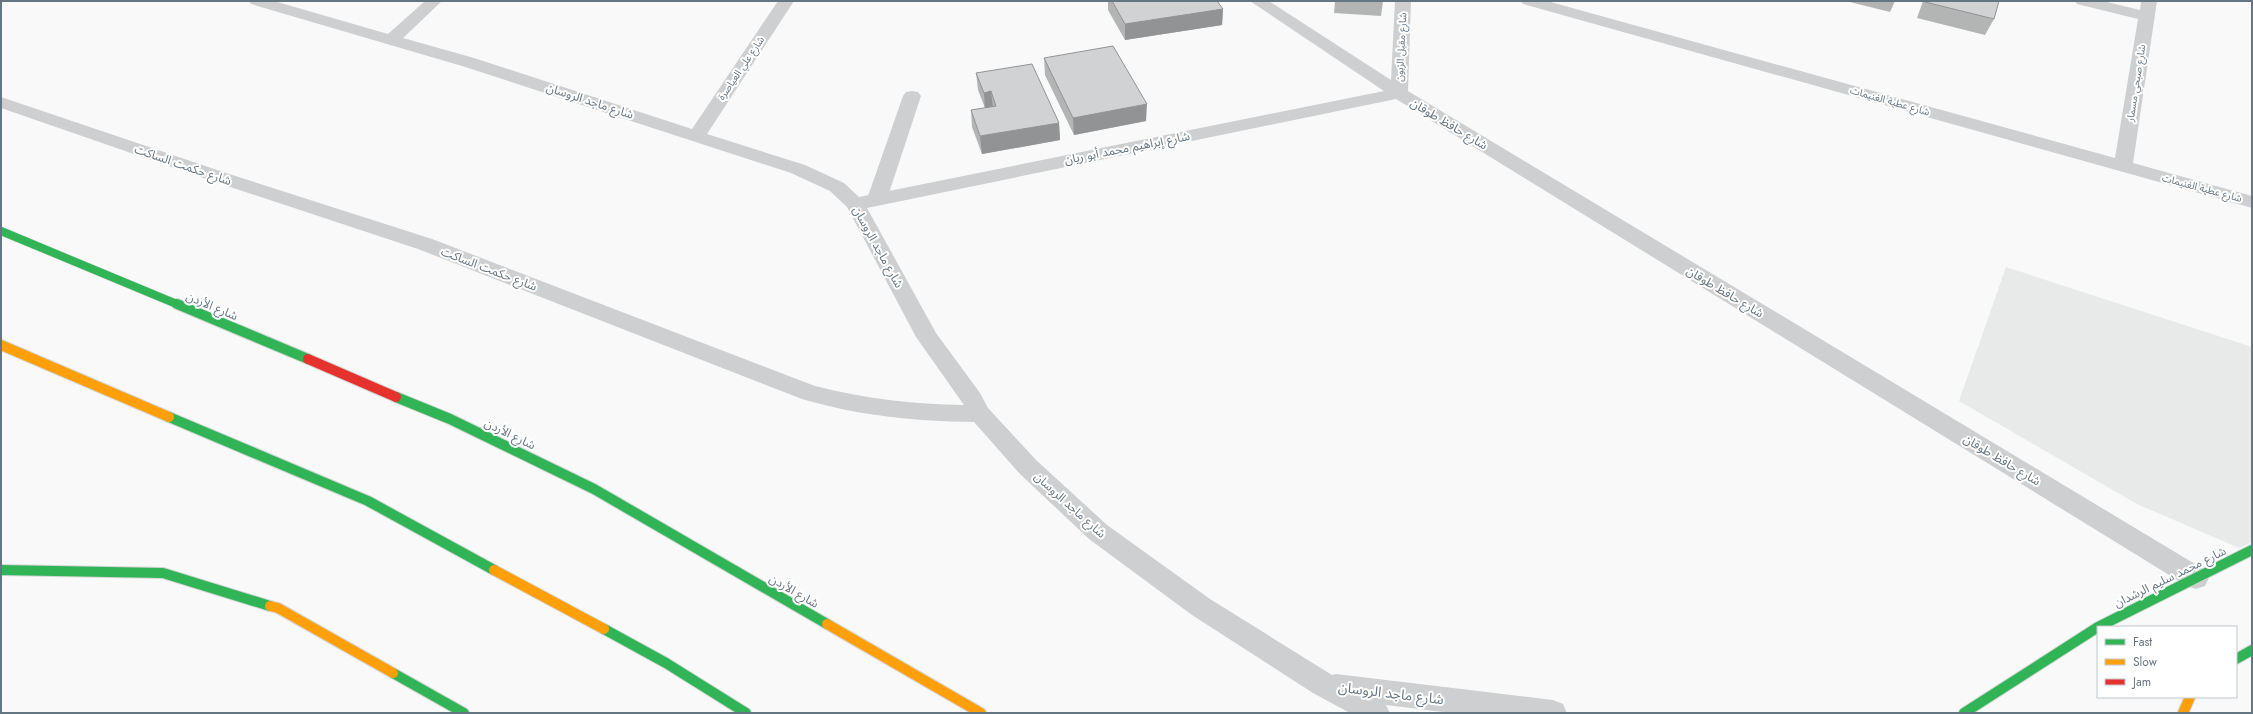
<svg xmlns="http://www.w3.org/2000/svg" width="2253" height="714" viewBox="0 0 2253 714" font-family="Jost,'Noto Sans Arabic',sans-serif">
  <rect width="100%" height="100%" fill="#f9f9f9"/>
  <path fill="#e8e9e9" d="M 2006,267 L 2252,347 L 2252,542 L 2239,548 L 2137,504 L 1959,401 Z"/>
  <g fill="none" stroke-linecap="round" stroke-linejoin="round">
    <g stroke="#d5d6d7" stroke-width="9">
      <path id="fast-far1" d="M 1,231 L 179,305"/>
    </g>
    <g stroke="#d5d6d7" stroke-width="12">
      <path id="fast" d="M 177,304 L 308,359
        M 396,397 L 450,419 L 594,489 L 827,624
        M 169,417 L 368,501 L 494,570
        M 1,570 L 163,573 L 270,606
        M 2098,627 L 2252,550
        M 604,629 L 666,663 L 746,713
        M 2236,659 L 2252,650
        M 393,673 L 464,713
        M 1964,713 L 2098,627"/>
    </g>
    <g stroke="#d5d6d7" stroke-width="12">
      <path id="slow" d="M 1,345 L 169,417
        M 494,570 L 604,629
        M 270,606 L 278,608 L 393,673
        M 827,624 L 981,713
        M 2183,713 L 2190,697"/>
    </g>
    <g stroke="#d5d6d7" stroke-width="12">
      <path id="jam" d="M 308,359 L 396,397"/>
    </g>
    <path fill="#cecfd0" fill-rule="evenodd" d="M 912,91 L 918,92 L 921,96 L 887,199 L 884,203 L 877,205 L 870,203 L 867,199 L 903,96 L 906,92 Z"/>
    <path fill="#cecfd0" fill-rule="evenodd" d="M 249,1 L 274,1 L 388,34 L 425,1 L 442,1 L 403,38 L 474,58 L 692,129 L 778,1 L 794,1 L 707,134 L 805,165 L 844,183 L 859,197 L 1384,91 L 1250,1 L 1269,1 L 1391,80 L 1395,1 L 1411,1 L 1408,91 L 2205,570 L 2209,578 L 2205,586 L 2196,589 L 2187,586 L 1396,99 L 867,208 L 936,333 L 980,393 L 988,408 L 1036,460 L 1107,525 L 1210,599 L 1332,675 L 1336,674 L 1553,700 L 1563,704 L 1567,713 L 1451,713 L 1386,705 L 1390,713 L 1350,713 L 1313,693 L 1192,615 L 1089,539 L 1020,474 L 974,422 C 914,421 860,416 802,399 L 418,249 L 209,180 L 1,108 L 1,97 L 223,172 L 432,239 L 815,386 C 866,399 912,404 964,405 L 916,337 L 847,207 L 830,191 L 791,173 L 462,66 L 251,4 Z
      M 1521,1 L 1547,1 L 2115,158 L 2138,19 L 2077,4 L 2075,1 L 2103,1 L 2140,10 L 2141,1 L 2157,1 L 2133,163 L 2252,196 L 2252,208 L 1523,4 Z"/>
    <use href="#fast-far1" stroke="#30b455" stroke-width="8"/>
    <use href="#fast" stroke="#30b455" stroke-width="10"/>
    <use href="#slow" stroke="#ff9f0a" stroke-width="10"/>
    <use href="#jam" stroke="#e5322d" stroke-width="10"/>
  </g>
  <path fill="#b3b5b5" d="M 1108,1 L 1217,1 L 1223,9 L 1222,25 L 1125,40 L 1108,10 Z
    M 1335,1 L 1383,1 L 1381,16 L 1334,13 Z
    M 1846,1 L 1895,1 L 1890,12 Z
    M 1923,1 L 1999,1 L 1994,19 L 1985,35 L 1917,18 Z
    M 1044,58 L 1146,121 L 1074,135 L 1045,75 Z
    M 976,73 L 1059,123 L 1060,140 L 982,154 L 972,127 L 971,110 L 985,108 L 978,90 Z"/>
  <path fill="#929394" d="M 1223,9 L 1222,25 L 1125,40 L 1125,24 Z
    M 991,91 L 993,108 L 985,110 L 984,93 Z
    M 1147,104 L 1146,121 L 1074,135 L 1073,118 Z
    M 1059,123 L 1060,140 L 982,154 L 980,136 Z"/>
  <path fill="#d0d2d3" stroke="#929394" d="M 1112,1 L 1217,1 L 1223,9 L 1125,24 Z
    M 1925,1 L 1999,1 L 1994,19 L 1925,2 Z
    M 1113,46 L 1147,104 L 1073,118 L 1044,58 Z
    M 1032,64 L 1059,123 L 980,136 L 971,110 L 996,106 L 991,91 L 984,93 L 976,73 Z"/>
  <g text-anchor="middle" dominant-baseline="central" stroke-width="4" stroke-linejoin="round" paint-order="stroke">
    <g font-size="10" fill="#657683" stroke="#fff">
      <text transform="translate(1401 47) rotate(-87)">شارع مقبل الزبون</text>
      <text transform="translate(741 68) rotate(-56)">شارع علي العياصرة</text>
      <text transform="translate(2136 83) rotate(-81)">شارع صبحي مسمار</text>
      <text transform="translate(1890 101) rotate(16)">شارع عطية الغنيمات</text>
      <text transform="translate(2202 188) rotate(15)">شارع عطية الغنيمات</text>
    </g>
    <g font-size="12" fill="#657683" stroke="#fff">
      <text transform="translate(590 101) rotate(18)">شارع ماجد الروسان</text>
      <text transform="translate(1449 124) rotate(31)">شارع حافظ طوقان</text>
      <text transform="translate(1127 148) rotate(-11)">شارع إبراهيم محمد أبو ريان</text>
      <text transform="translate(183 165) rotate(19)">شارع حكمت الساكت</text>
      <text transform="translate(878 247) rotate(61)">شارع ماجد الروسان</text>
      <text transform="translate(489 269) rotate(21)">شارع حكمت الساكت</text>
      <text transform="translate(1725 292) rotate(31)">شارع حافظ طوقان</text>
      <text transform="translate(212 306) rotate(23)">شارع الأردن</text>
      <text transform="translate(510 434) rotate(26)">شارع الأردن</text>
      <text transform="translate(2002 460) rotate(31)">شارع حافظ طوقان</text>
      <text transform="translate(1070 505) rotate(42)">شارع ماجد الروسان</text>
      <text transform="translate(2170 577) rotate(-26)">شارع محمد سليم الرشدان</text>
      <text transform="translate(794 591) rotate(30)">شارع الأردن</text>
    </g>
    <g font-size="14" fill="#657683" stroke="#fff">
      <text transform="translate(1391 693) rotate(7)">شارع ماجد الروسان</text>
    </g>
  </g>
  <rect width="2253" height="714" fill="none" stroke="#657683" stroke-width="4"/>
  <rect x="2097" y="626" width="140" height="72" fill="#ffffff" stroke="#c1c8cd"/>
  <rect x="2105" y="639" width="20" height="6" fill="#30b455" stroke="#c1c8cd"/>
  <text x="2133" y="646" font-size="12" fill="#657683">Fast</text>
  <rect x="2105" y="659" width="20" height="6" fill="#ff9f0a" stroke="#c1c8cd"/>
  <text x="2133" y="666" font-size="12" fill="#657683">Slow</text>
  <rect x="2105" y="679" width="20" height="6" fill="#e5322d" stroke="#c1c8cd"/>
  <text x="2133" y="686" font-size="12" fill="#657683">Jam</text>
</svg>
